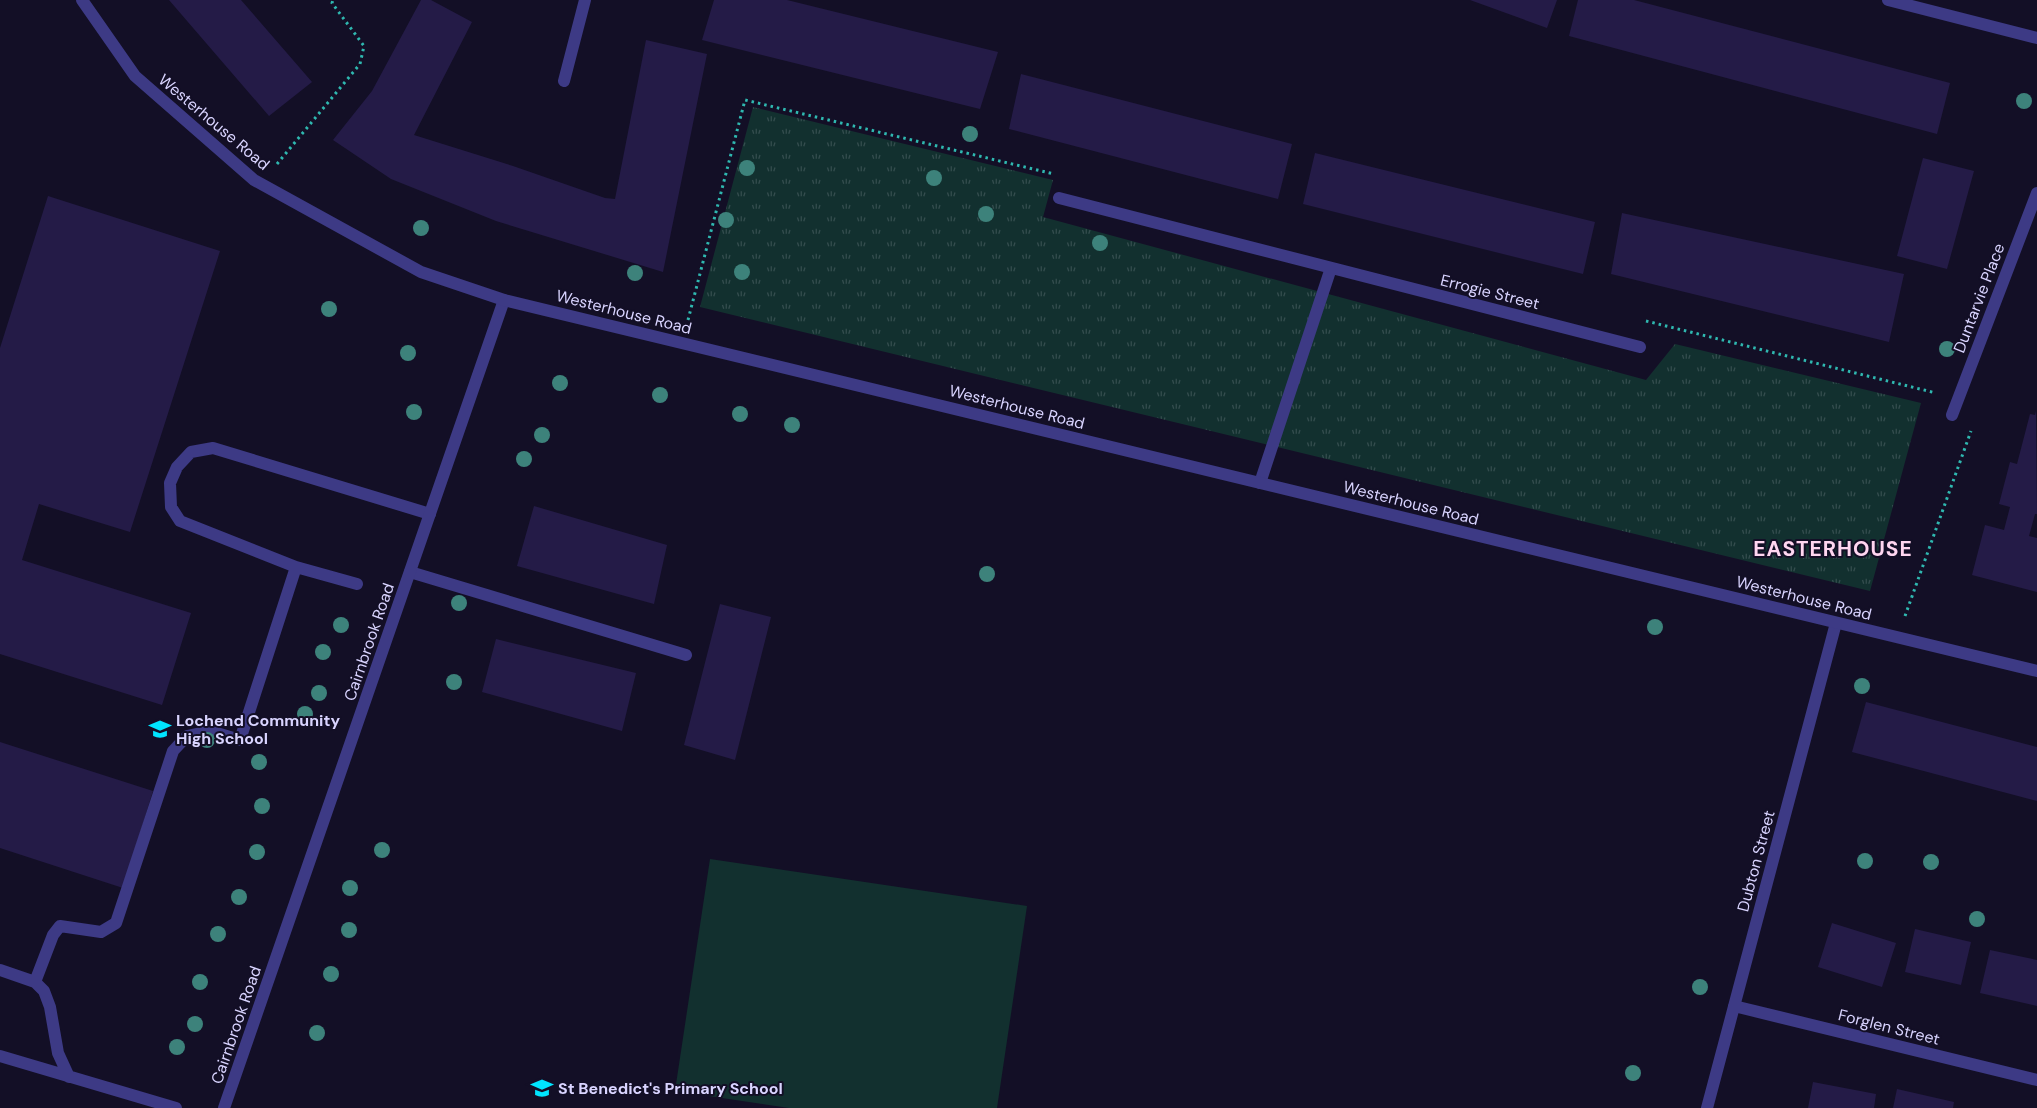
<svg xmlns="http://www.w3.org/2000/svg" width="2037" height="1108" viewBox="0 0 2037 1108" font-family="'DM Sans',sans-serif">
  <defs>
    <pattern id="grass-tufts" width="24" height="20" patternUnits="userSpaceOnUse" patternTransform="scale(1.25)"><rect width="24" height="20" fill="#12302f"/><path d="M3 7l-1-3M5 7V3M7 7l1-3M15 17l-1-3M17 17v-4M19 17l1-3" fill="none" stroke="#344d4e"/></pattern>
  </defs>
  <rect width="100%" height="100%" fill="#130f26"/>
  <path fill="url(#grass-tufts)" d="M 753,107 L 1053,180 L 1043,217 L 1646,380 L 1675,344 L 1921,403 L 1870,591 L 700,307 Z"/>
  <path fill="#12302f" d="M 710,859 L 1027,906 L 997,1108 L 789,1108 L 675,1091 Z"/>
  <path fill="#241b47" d="M 169,0 L 241,0 L 312,82 L 269,116 Z
    M 421,0 L 431,0 L 472,22 L 414,135 L 513,166 L 605,198 L 615,199 L 646,40 L 707,54 L 663,272 L 496,221 L 391,179 L 333,140 L 372,91 Z
    M 714,0 L 787,0 L 998,52 L 980,109 L 702,40 Z
    M 1470,0 L 1557,0 L 1547,28 Z
    M 1578,0 L 1634,0 L 1950,83 L 1937,134 L 1569,36 Z
    M 1021,74 L 1292,144 L 1278,199 L 1009,129 Z
    M 1315,153 L 1595,222 L 1583,274 L 1303,204 Z
    M 1923,158 L 1974,171 L 1947,269 L 1897,256 Z
    M 48,196 L 220,251 L 130,532 L 39,504 L 22,560 L 191,613 L 162,705 L 0,654 L 0,348 Z
    M 1622,213 L 1904,274 L 1889,342 L 1611,274 Z
    M 2036,411 L 2037,514 L 2035,514 L 2029,536 L 2037,538 L 2037,592 L 1972,575 L 1985,525 L 2004,530 L 2010,507 L 1999,504 L 2010,462 L 2017,464 L 2030,414 L 2035,415 Z
    M 534,506 L 667,545 L 654,604 L 517,566 Z
    M 720,604 L 771,617 L 735,760 L 684,745 Z
    M 496,639 L 636,673 L 622,731 L 482,692 Z
    M 1866,702 L 2037,747 L 2037,801 L 1852,752 Z
    M 0,742 L 153,791 L 123,888 L 0,848 Z
    M 1832,923 L 1896,943 L 1882,987 L 1818,967 Z
    M 1915,929 L 1971,942 L 1961,985 L 1905,972 Z
    M 1990,950 L 2037,960 L 2037,1006 L 1980,993 Z
    M 1813,1082 L 1876,1094 L 1874,1108 L 1808,1108 Z
    M 1897,1089 L 1954,1102 L 1953,1108 L 1893,1108 Z"/>
  <g fill="none" stroke-linecap="round" stroke-linejoin="round">
    <path stroke="#2fb8b0" stroke-width="3" stroke-dasharray="2.5 4" stroke-linecap="butt" d="M 277,164 L 360,64 L 364,46 L 332,3 L 333,0
      M 688,320 L 745,100 L 1054,174
      M 1646,321 L 1936,393
      M 1905,616 L 1971,431"/>
    <path stroke="#3d3a85" stroke-width="12" d="M 296,567 L 180,521 L 171,507 L 170,483 L 177,467 L 191,452 L 213,448 L 430,514
      M 410,572 L 686,655
      M 0,970 L 35,982 L 44,991 L 50,1007 L 58,1053 L 69,1077
      M 35,982 L 53,935 L 60,926 L 101,932 L 116,923 L 173,751 L 187,736 L 210,731 L 240,740 L 296,567 L 357,584
      M 0,1056 L 176,1108"/>
    <path stroke="#3d3a85" stroke-width="12" d="M 1888,0 L 2037,38
      M 564,81 L 585,0
      M 1059,198 L 1640,347
      M 1952,415 L 2037,193
      M 1260,483 L 1331,268
      M 1734,1006 L 2037,1080
      M 224,1108 L 504,300
      M 1707,1108 L 1836,623"/>
    <path stroke="#3d3a85" stroke-width="12" d="M 82,0 L 135,76 L 254,180 L 421,272 L 504,300 L 2037,671"/>
  </g>
  <g fill="#3d827b">
    <circle cx="2024" cy="101" r="8"/>
    <circle cx="970" cy="134" r="8"/>
    <circle cx="747" cy="168" r="8"/>
    <circle cx="934" cy="178" r="8"/>
    <circle cx="986" cy="214" r="8"/>
    <circle cx="726" cy="220" r="8"/>
    <circle cx="421" cy="228" r="8"/>
    <circle cx="1100" cy="243" r="8"/>
    <circle cx="742" cy="272" r="8"/>
    <circle cx="635" cy="273" r="8"/>
    <circle cx="329" cy="309" r="8"/>
    <circle cx="1947" cy="349" r="8"/>
    <circle cx="408" cy="353" r="8"/>
    <circle cx="560" cy="383" r="8"/>
    <circle cx="660" cy="395" r="8"/>
    <circle cx="414" cy="412" r="8"/>
    <circle cx="740" cy="414" r="8"/>
    <circle cx="792" cy="425" r="8"/>
    <circle cx="542" cy="435" r="8"/>
    <circle cx="524" cy="459" r="8"/>
    <circle cx="987" cy="574" r="8"/>
    <circle cx="459" cy="603" r="8"/>
    <circle cx="341" cy="625" r="8"/>
    <circle cx="1655" cy="627" r="8"/>
    <circle cx="323" cy="652" r="8"/>
    <circle cx="454" cy="682" r="8"/>
    <circle cx="1862" cy="686" r="8"/>
    <circle cx="319" cy="693" r="8"/>
    <circle cx="305" cy="714" r="8"/>
    <circle cx="207" cy="740" r="8"/>
    <circle cx="259" cy="762" r="8"/>
    <circle cx="262" cy="806" r="8"/>
    <circle cx="382" cy="850" r="8"/>
    <circle cx="257" cy="852" r="8"/>
    <circle cx="1865" cy="861" r="8"/>
    <circle cx="1931" cy="862" r="8"/>
    <circle cx="350" cy="888" r="8"/>
    <circle cx="239" cy="897" r="8"/>
    <circle cx="1977" cy="919" r="8"/>
    <circle cx="349" cy="930" r="8"/>
    <circle cx="218" cy="934" r="8"/>
    <circle cx="331" cy="974" r="8"/>
    <circle cx="200" cy="982" r="8"/>
    <circle cx="1700" cy="987" r="8"/>
    <circle cx="195" cy="1024" r="8"/>
    <circle cx="317" cy="1033" r="8"/>
    <circle cx="177" cy="1047" r="8"/>
    <circle cx="1633" cy="1073" r="8"/>
  </g>
  <defs>
    <g id="school-bare" transform="scale(1.725)"><path d="M0-5L7-2L0 1L-7-2ZM-4 1L0 2.5L4 1V4Q0 6-4 4Z" fill="#00e5ff" stroke="#130f26" stroke-width="2.5" paint-order="stroke"/></g>
  </defs>
  <g fill-rule="evenodd">
    <use href="#school-bare" x="160" y="729"/>
    <use href="#school-bare" x="542" y="1088"/>
  </g>
  <g text-anchor="middle" dominant-baseline="central" stroke-width="4" stroke-linejoin="round" paint-order="stroke">
    <g font-size="16" fill="#d9d4ff" stroke="#130f26">
      <text transform="translate(214 122) rotate(40)">Westerhouse Road</text>
      <text transform="translate(1490 292) rotate(14)">Errogie Street</text>
      <text transform="translate(1979 298) rotate(-69)">Duntarvie Place</text>
      <text transform="translate(624 312) rotate(14)">Westerhouse Road</text>
      <text transform="translate(1017 407) rotate(14)">Westerhouse Road</text>
      <text transform="translate(1411 503) rotate(14)">Westerhouse Road</text>
      <text transform="translate(1804 598) rotate(14)">Westerhouse Road</text>
      <text transform="translate(369 642) rotate(-71)">Cairnbrook Road</text>
      <text transform="translate(1756 861) rotate(-75)">Dubton Street</text>
      <text transform="translate(236 1025) rotate(-71)">Cairnbrook Road</text>
      <text transform="translate(1889 1027) rotate(14)">Forglen Street</text>
    </g>
    <g font-size="16" font-weight="bold" fill="#d9d4ff" stroke="#130f26" text-anchor="start">
      <text x="176" y="720">Lochend Community<tspan x="176" dy="18">High School</tspan></text>
      <text x="558" y="1088">St Benedict's Primary School</text>
    </g>
    <g font-size="21" font-weight="bold" letter-spacing="1" fill="#ffd6f0" stroke="#130f26">
      <text x="1833" y="549">EASTERHOUSE</text>
    </g>
  </g>
</svg>
